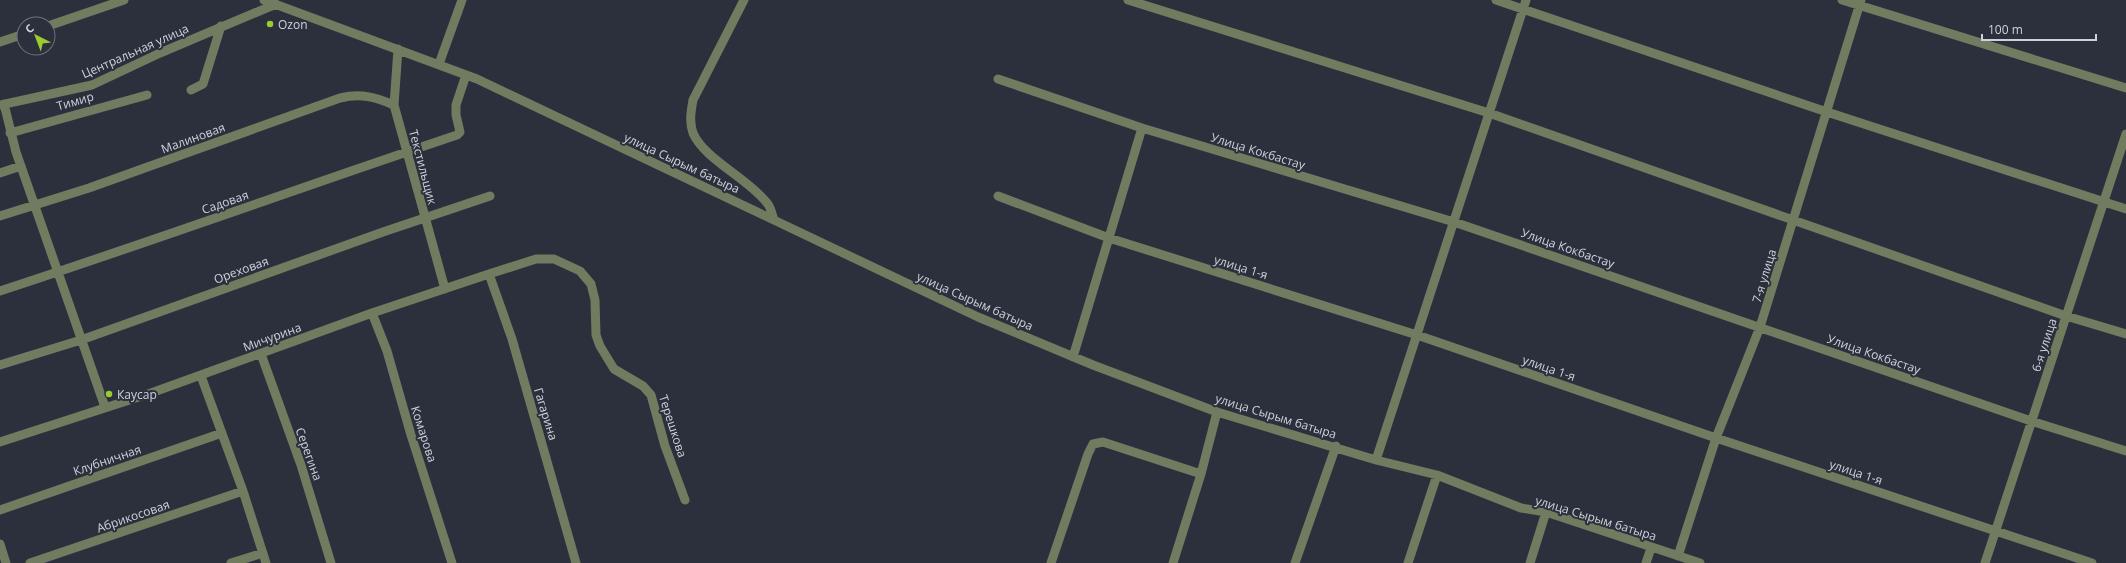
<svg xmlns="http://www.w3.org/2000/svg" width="2126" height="563" viewBox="0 0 2126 563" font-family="'Open Sans',sans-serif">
  <rect width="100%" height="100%" fill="#2c303d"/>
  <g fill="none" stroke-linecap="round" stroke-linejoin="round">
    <path stroke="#707b5f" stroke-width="9" d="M 264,0 L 477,79 L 978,317 L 1093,365 L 1217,412 L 1376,460 L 1437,475 L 1521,508 L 1546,512 L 1700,563
      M 744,0 L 693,100 C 691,111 689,122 693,133 C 704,159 749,179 767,203 C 771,207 772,215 774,220
      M 1128,0 L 1489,113 L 2066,316 L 2126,334
      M 1496,0 L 1827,112 L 2126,209
      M 1842,0 L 2126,88
      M 48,26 L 124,0
      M 0,42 L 24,34
      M 398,49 L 394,105 L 445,289
      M 439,64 L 462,0
      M 998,79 L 1142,128 L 1454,222 L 2031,421 L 2126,451
      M 191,90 L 203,84 L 221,26
      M 4,104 L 16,152 L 105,407
      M 0,105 L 92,85 L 160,53 L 276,4
      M 10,133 L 147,95
      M 0,173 L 21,166
      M 998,196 L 1109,238 L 1417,335 L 1716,438 L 2092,563
      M 0,216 L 89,188 L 340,98 C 361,93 375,97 394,105
      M 489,274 L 512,339 L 576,563
      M 0,291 C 153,241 305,186 457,135 L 460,132 L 456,115 L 456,105 L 466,75
      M 372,313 L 387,351 L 411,435 L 452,563
      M 261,354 L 301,465 L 331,563
      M 1073,357 L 1142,128
      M 0,365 L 81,340 L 383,232 L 490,196
      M 201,376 L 243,491 L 266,563
      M 0,442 L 151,393 L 372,313 L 489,274 L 536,259 L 554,259 L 580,271 L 591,284 L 595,300 L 596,335 L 600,346 L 614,369 L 643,386 L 651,395 L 665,446 L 685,500
      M 1376,460 L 1526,0
      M 0,510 L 222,433
      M 0,544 L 6,563
      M 1678,556 L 1716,438 L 1760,327 L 1861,0
      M 30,563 L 243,491
      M 231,563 L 263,553
      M 1051,563 L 1088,454 L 1093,444 L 1103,442 L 1201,474
      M 1173,563 L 1201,474 L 1217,412
      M 1295,563 L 1336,446
      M 1408,563 L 1437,475
      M 1530,563 L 1546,512
      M 1646,563 L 1651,548
      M 1985,563 L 2126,134"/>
  </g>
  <g fill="#9bcb32" stroke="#2c303d" stroke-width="1.5">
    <circle cx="270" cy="24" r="4"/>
    <circle cx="109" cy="394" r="4"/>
  </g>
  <g text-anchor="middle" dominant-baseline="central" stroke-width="4" stroke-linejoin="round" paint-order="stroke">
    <g font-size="12" fill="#cfd2db" stroke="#2c303d" text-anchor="start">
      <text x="278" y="24">Ozon</text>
      <text x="117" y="394">Каусар</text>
    </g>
    <g font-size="12" fill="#cfd2db" stroke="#2c303d">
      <text transform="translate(135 51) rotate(-24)">Центральная улица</text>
      <text transform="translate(75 101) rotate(-16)">Тимир</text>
      <text transform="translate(193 138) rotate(-20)">Малиновая</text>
      <text transform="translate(1258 151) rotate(17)">Улица Кокбастау</text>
      <text transform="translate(682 163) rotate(25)">улица Сырым батыра</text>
      <text transform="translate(423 167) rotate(75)">Текстильщик</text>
      <text transform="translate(225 202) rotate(-19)">Садовая</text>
      <text transform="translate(1568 248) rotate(19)">Улица Кокбастау</text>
      <text transform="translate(1241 267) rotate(17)">улица 1-я</text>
      <text transform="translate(241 270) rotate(-20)">Ореховая</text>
      <text transform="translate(1764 276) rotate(-73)">7-я улица</text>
      <text transform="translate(975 301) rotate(24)">улица Сырым батыра</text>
      <text transform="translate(272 337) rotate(-20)">Мичурина</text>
      <text transform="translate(2044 345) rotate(-72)">6-я улица</text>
      <text transform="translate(1874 354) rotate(19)">Улица Кокбастау</text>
      <text transform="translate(1549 368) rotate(19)">улица 1-я</text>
      <text transform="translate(546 414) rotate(73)">Гагарина</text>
      <text transform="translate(1276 416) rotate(17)">улица Сырым батыра</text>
      <text transform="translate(673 426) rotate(72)">Терешкова</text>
      <text transform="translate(424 434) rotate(72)">Комарова</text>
      <text transform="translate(309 454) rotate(70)">Серегина</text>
      <text transform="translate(107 460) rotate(-19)">Клубничная</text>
      <text transform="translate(1856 472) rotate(18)">улица 1-я</text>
      <text transform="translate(133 516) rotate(-19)">Абрикосовая</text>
      <text transform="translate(1596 518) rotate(17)">улица Сырым батыра</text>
    </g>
  </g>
  <g transform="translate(36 36) rotate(318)"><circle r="19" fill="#2c303d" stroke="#6d717c"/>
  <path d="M0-3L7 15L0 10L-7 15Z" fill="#9bcb32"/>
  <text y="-6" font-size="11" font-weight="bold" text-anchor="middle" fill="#cfd2db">С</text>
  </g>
  <path d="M1982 34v6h114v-6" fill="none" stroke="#cfd2db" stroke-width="2"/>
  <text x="1988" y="34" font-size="12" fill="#cfd2db" stroke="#2c303d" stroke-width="3" paint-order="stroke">100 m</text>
</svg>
